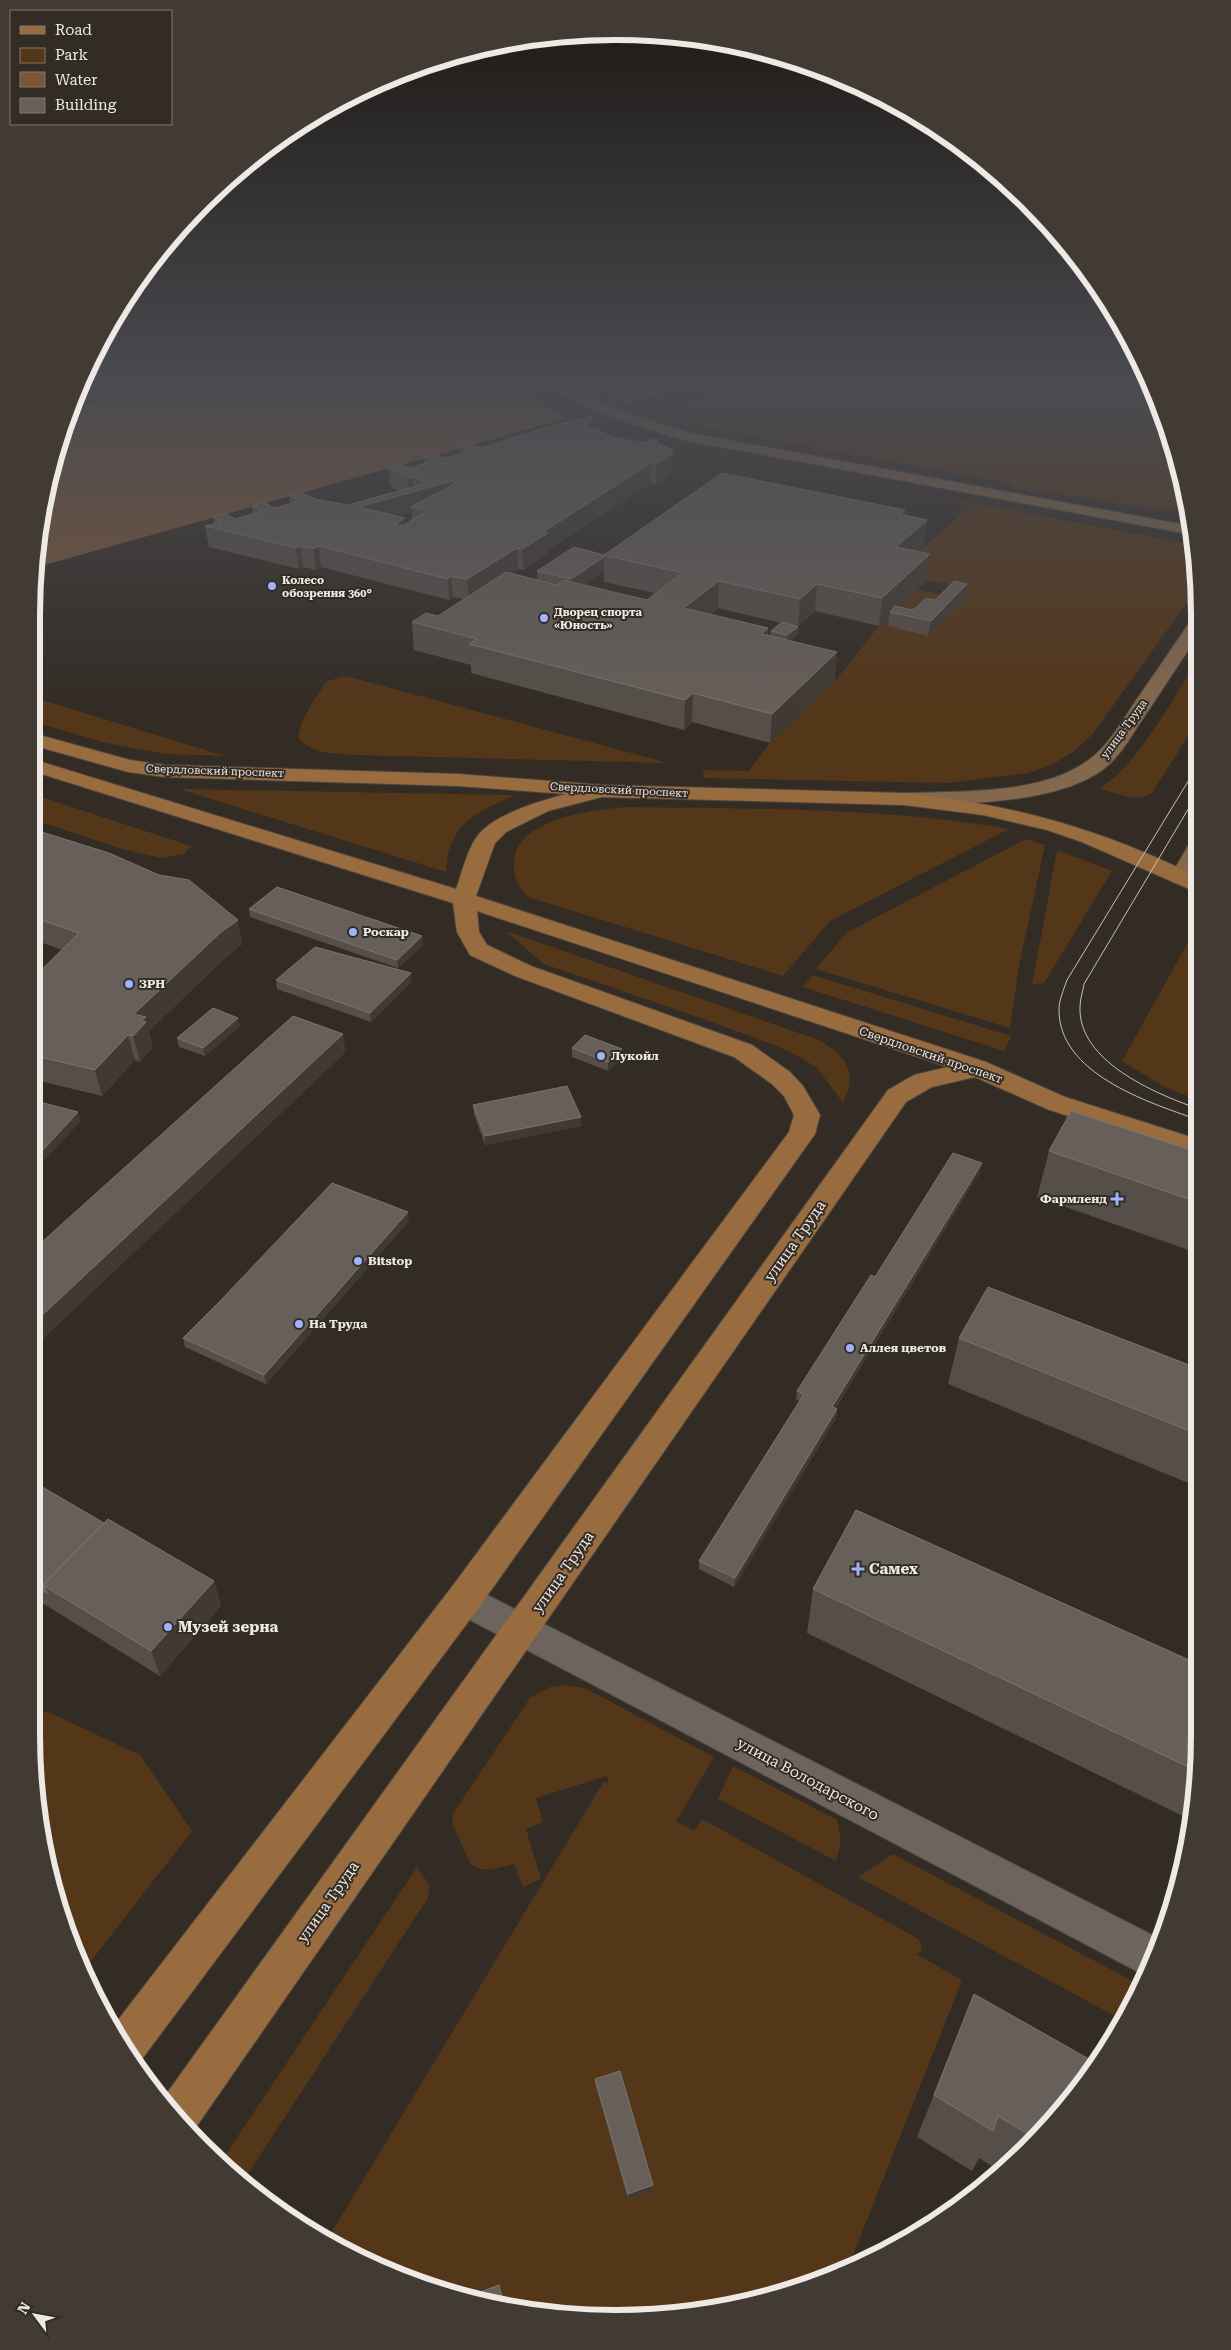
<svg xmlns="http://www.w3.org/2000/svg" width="1231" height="2350" viewBox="0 0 1231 2350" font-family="'Roboto Serif',serif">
  <rect width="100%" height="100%" fill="#332c25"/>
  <path fill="#543619" d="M 83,381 L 191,381 L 72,408 Z
    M 780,381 L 1149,381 L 1155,392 L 1186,508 L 1184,511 L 1161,511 L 1074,496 L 1015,490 L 1008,483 L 723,431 L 659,417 L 687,404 L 683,402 Z
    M 940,497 L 1195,545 L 1195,595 L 1185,605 L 1092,735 L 1074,751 L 1052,765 L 1028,773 L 948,783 L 704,778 L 703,770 L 749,771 L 770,743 L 835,681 L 879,626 L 917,590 L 957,597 L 962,587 L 893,574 L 971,506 Z
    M 1195,665 L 1195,736 L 1189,735 L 1152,793 C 1139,804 1114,792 1099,788 C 1134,770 1172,700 1195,665 Z
    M 346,676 L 668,763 L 356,755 C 336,753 310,755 298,737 C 301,717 315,699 327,681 Z
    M 32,697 L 225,756 L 166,754 L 106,743 L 32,721 Z
    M 179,789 L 515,795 C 475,813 448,824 446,872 Z
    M 32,794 L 191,846 L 184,854 L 161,858 L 122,849 L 32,819 Z
    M 626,807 C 754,809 882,807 1009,829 L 830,921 L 783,976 L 528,897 C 518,886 513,878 514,863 C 515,819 592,810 626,807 Z
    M 1026,839 L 1045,845 L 1019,966 L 1010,1028 L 816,969 L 846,933 Z
    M 1057,850 L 1112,871 L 1044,983 L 1032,985 Z
    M 1196,928 L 1196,1099 L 1166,1088 L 1122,1061 Z
    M 506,931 L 819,1040 C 846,1056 858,1072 843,1103 L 818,1069 L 802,1058 L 777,1046 L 712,1022 L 544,964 Z
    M 813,975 L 1011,1036 L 1004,1051 L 803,987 Z
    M 564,1685 L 585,1688 L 714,1757 L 676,1821 L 694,1831 L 702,1819 L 919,1939 L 922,1951 L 916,1954 L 962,1980 L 848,2268 L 767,2299 L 691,2314 L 577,2317 L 465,2299 L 392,2274 L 327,2240 L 604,1781 L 609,1784 L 607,1776 L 536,1798 L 543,1822 L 526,1829 L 541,1879 L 523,1887 L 514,1864 C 499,1867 482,1875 470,1863 L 453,1825 L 452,1815 L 530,1698 L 550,1687 Z
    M 46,1711 L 140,1755 L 192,1831 L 84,1970 L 62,1923 L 42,1848 L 31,1727 Z
    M 733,1766 L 837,1820 L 841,1841 L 836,1861 L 718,1799 Z
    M 893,1854 L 1142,1986 L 1122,2020 L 858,1877 Z
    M 417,1867 L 430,1886 L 428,1898 L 242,2183 L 220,2163 Z"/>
  <path fill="#7c5737" d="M 191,381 L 727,381 L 659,394 L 564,419 L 34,568 L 51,465 L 72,408 Z"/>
  <path fill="#332c25" d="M 514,381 L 583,381 L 624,403 L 564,419 Z"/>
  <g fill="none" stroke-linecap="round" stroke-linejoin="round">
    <g stroke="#4e4741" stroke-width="2">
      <path id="street" d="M 464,1583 L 1160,1939 L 1146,1976 L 451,1610 L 446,1599 L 451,1588 Z"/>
    </g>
    <g stroke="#4e4741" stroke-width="2">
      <path id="secondary" d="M 545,381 L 559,381 L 622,412 L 690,433 L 1191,526 L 1194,535 L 689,441 C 661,434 558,403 545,381 Z
        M 1195,622 L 1195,640 C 1177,667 1160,693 1142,720 C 1131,736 1121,755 1105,768 C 1057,805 963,803 905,805 L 898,803 L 895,799 L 898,795 L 905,793 C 962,791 1043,795 1090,759 C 1109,745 1122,721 1135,702 C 1153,676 1171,650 1189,623 Z
        M 1196,845 C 1196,859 1197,870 1189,882 L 1181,884 L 1173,882 L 1170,877 L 1188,846 Z"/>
    </g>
    <g stroke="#4e4741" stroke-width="2">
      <path id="primary" d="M 32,733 L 130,760 L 165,765 L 458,774 L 602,785 L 904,793 C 1011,804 1099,828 1196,876 L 1196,892 L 1082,842 L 1047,830 L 983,815 L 904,805 L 602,797 L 548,811 L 506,832 L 495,843 L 476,896 L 986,1062 L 1065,1097 L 1197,1139 L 1197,1158 L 1047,1109 L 975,1077 L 932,1087 L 906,1102 L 192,2133 L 162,2100 L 888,1090 L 914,1075 L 948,1067 L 477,911 L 479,932 L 487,945 L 531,966 L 752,1045 L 790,1072 L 803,1086 L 820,1115 L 815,1134 L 477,1610 L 139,2063 L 135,2065 L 111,2029 L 451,1588 L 789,1132 L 794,1115 L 784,1096 L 772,1084 L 734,1057 L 515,976 L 470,955 L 457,932 L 453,903 L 32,771 L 32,759 L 456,889 C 462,873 466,853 476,838 C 491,815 540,801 566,794 L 458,786 L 165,777 L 128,772 L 32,745 Z"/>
    </g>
    <use href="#street" fill="#6d655d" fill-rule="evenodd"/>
    <use href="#secondary" fill="#83684e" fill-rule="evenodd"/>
    <use href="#primary" fill="#986c3e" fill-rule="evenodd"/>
    <path stroke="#c5c0bb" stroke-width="1" d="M 1195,770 L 1067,980 C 1064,989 1059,1000 1059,1009 C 1058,1073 1147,1102 1196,1119
      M 1196,796 L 1084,984 C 1083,991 1080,999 1080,1007 C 1078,1061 1154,1093 1196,1108"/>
  </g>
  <path fill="#564f49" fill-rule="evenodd" d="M 592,416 L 592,428 L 611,437 L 645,443 L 658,444 L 673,469 L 668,476 L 656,484 L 651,483 L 549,549 L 549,553 L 523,570 L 518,569 L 510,574 L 537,580 L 537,571 L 604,555 L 904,515 L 924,546 L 917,552 L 926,581 L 899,607 L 913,610 L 935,600 L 965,599 L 928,636 L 888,626 L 889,616 L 879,626 L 815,611 L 798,626 L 798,634 L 789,641 L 835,681 L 770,743 L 692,722 L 684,730 L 471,673 L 471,665 L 414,650 L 412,622 L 438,616 L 464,599 L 453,597 L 449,600 L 321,567 L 316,570 L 303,567 L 299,569 L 209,547 L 205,526 L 214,524 L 213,517 L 235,519 L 253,514 L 252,506 L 274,508 L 290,503 L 289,495 L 315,499 L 348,505 L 398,491 L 390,486 L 388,467 L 410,468 L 424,464 L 424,457 L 445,458 L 460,454 L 460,447 L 480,448 ZM 412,512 L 412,520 L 406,524 L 398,516 ZM 604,572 L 604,582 L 655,593 L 647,600 L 584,585 ZM 718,608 L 781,623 L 771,631 L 770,636 L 768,635 L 768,628 L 710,615 Z
    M 32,829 L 242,944 L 225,958 L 149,1031 L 152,1042 L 151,1043 L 152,1048 L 140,1062 L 135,1060 L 102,1096 L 32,1079 L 32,979 L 62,950 L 32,939 Z
    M 249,909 L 422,936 L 423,945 L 398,968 L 250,917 Z
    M 411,973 L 411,982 L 371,1022 L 277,989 L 276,980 Z
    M 240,1026 L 205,1056 L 179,1047 L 177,1038 Z
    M 572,1048 L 622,1058 L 608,1071 L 572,1057 Z
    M 473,1105 L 581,1117 L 581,1126 L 485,1145 L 474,1114 Z
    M 1049,1151 L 1197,1152 L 1197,1253 L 1037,1197 Z
    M 980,1172 L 835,1409 L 837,1409 L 836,1418 L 734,1587 L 699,1569 L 699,1561 L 800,1401 L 796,1400 L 797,1391 L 875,1277 Z
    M 409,1221 L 266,1384 L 185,1347 L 183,1338 L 222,1299 Z
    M 959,1338 L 1197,1368 L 1198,1487 L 948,1384 Z
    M 32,1481 L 104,1523 L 214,1581 L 221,1606 L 160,1676 L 31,1596 Z
    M 813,1589 L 1198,1664 L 1199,1772 L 1191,1820 L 807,1633 Z
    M 974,1994 L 1079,2090 L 1028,2148 L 1000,2171 L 979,2158 L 972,2171 L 917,2137 Z
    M 595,2079 L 653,2185 L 653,2191 L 628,2200 L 596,2086 Z"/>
  <path fill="#413a33" d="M 592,416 L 592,435 L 586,427 Z
    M 673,450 L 673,469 L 668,476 L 656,484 L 656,464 Z
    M 651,463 L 651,483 L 549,549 L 549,553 L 523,570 L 522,549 L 543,532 Z
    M 413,477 L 414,491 L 452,481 L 454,501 L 411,507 L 412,512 L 360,527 L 358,507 L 409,493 L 407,478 Z
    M 905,510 L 902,535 L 900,514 Z
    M 405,518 L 407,538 L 395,524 Z
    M 927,520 L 924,546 L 893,574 L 896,547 Z
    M 300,546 L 303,567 L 299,569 L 296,548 Z
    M 319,546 L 321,567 L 316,570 L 313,549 Z
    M 517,548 L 518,569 L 469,600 L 467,579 Z
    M 930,554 L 926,581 L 893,612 L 890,612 L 889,616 L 879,626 L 882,598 Z
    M 604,557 L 604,572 L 571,594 L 571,579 Z
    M 451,576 L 453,597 L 449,600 L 448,579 Z
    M 719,581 L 718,608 L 683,636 L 684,608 Z
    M 817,584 L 815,611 L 798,626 L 800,599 Z
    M 967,584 L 965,599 L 928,636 L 931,621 Z
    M 798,627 L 798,634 L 787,643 L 787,635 Z
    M 768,628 L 767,657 L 762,634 Z
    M 837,652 L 835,681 L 770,743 L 772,714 Z
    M 693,693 L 692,722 L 684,730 L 685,700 Z
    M 238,920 L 242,944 L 225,958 L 149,1031 L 152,1042 L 151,1043 L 152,1048 L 140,1062 L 133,1036 L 134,1014 L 220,933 Z
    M 422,936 L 423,945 L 398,968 L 397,960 Z
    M 411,973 L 411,982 L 371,1022 L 370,1013 Z
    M 238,1018 L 240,1026 L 205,1056 L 203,1048 Z
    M 343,1034 L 346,1052 L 43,1339 L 32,1365 L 32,1332 L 36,1321 Z
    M 128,1035 L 135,1060 L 102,1096 L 95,1070 Z
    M 622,1049 L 622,1058 L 608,1071 L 608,1062 Z
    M 78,1112 L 81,1121 L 32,1174 L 32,1162 Z
    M 581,1117 L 581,1126 L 485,1145 L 485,1136 Z
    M 982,1163 L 980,1172 L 830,1416 L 832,1407 Z
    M 408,1212 L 409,1221 L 266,1384 L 264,1375 Z
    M 837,1409 L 836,1418 L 734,1587 L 735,1578 Z
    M 214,1581 L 221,1606 L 160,1676 L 151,1651 Z
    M 653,2185 L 653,2191 L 628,2200 L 628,2194 Z"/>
  <path fill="#675f59" stroke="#7c756f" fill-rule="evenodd" d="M 592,416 L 586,427 L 599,430 L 611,437 L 645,443 L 651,439 L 658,441 L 655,443 L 673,450 L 668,457 L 656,464 L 651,463 L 543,532 L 548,533 L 522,549 L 517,548 L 467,579 L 451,576 L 448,579 L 319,546 L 313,549 L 300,546 L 296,548 L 205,526 L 222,522 L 213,517 L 225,513 L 235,519 L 262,511 L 252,506 L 264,502 L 274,508 L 299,501 L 289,495 L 301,492 L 315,499 L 348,505 L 427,483 L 413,477 L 407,478 L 388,467 L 400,464 L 410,468 L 434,461 L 424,457 L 434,454 L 445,458 L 470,451 L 460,447 L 469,444 L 480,448 L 543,428 ZM 452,481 L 456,483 L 411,507 L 429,510 L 402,526 L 395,524 L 405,518 L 358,507 Z
    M 722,473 L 905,510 L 900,514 L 927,520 L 896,547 L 930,554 L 882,598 L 817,584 L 800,599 L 719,581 L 684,608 L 768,628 L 762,634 L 837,652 L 772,714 L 693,693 L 685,700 L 469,644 L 477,639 L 412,622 L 426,613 L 438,616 L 506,572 L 557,585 L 563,580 L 647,600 L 683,573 L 604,555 Z
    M 574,547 L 604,555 L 604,557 L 571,579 L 537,571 Z
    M 954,581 L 967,584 L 931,621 L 890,612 L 895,606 L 913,610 L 926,598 L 935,600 Z
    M 782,622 L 798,627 L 787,635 L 771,631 Z
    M 32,829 L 109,853 L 159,875 L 189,880 L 238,920 L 220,933 L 134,1014 L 146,1017 L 141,1021 L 146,1022 L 133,1036 L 128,1035 L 95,1070 L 32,1055 L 32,979 L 79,933 L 32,917 Z
    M 277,887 L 422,936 L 397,960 L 249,909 Z
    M 315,947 L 411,973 L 370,1013 L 276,980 Z
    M 213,1008 L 238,1018 L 203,1048 L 177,1038 Z
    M 293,1016 L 343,1034 L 36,1321 L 32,1332 L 32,1251 Z
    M 585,1035 L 622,1049 L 608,1062 L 572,1048 Z
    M 567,1086 L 581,1117 L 485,1136 L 473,1105 Z
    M 32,1100 L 78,1112 L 32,1162 Z
    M 1071,1111 L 1197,1152 L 1197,1202 L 1049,1151 Z
    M 953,1153 L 982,1163 L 832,1407 L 837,1409 L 735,1578 L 699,1561 L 804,1394 L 797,1391 L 871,1275 L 875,1277 Z
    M 332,1183 L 408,1212 L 264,1375 L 183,1338 L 222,1299 Z
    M 988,1287 L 1197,1368 L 1197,1434 L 959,1338 Z
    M 32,1481 L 104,1523 L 43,1585 L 47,1593 L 31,1583 Z
    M 856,1510 L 1198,1664 L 1199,1772 L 813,1589 Z
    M 108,1519 L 214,1581 L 151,1651 L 43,1585 Z
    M 974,1994 L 1096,2063 L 1079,2090 L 1036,2139 L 998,2116 L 993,2131 L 934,2095 Z
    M 620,2071 L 653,2185 L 628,2194 L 595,2079 Z
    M 499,2285 L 504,2305 L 476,2301 L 475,2294 Z"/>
  <linearGradient id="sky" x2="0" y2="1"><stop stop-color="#1c1814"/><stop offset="0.54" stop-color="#4a4b51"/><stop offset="1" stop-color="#4a4b51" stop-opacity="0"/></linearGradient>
  <rect width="1231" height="710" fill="url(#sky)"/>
  <g fill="#9fb3fd" stroke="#332c25" stroke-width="2">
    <circle cx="272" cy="586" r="5"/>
    <circle cx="544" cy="618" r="5"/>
    <circle cx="353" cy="932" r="5"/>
    <circle cx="129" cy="984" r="5"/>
    <circle cx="601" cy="1056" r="5"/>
    <path d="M1114.5 1191.5h5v5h5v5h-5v5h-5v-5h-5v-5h5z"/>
    <circle cx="358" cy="1261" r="5"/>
    <circle cx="299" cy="1324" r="5"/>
    <circle cx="850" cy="1348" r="5"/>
    <path d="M855.5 1561.5h5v5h5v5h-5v5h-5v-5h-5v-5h5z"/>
    <circle cx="168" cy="1627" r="5"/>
  </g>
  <g text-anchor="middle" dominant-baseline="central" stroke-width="4" stroke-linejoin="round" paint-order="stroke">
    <g font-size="11" font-weight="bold" fill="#eee9e4" stroke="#332c25" text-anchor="start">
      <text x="282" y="580">Колесо<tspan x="282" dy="13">обозрения 360°</tspan></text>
      <text x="554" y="612">Дворец спорта<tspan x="554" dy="13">«Юность»</tspan></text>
    </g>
    <g font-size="11" fill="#eee9e4" stroke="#332c25">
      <text transform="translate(1124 729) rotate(-54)">улица Труда</text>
      <text transform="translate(215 771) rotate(2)">Свердловский проспект</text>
      <text transform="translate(619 790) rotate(3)">Свердловский проспект</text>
    </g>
    <g font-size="12" font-weight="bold" fill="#eee9e4" stroke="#332c25" text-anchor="start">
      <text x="363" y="932">Роскар</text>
      <text x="139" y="984">ЗРН</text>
      <text x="611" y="1056">Лукойл</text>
      <text x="1107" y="1199" text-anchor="end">Фармленд</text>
      <text x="368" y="1261">Bitstop</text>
      <text x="309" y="1324">На Труда</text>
      <text x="860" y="1348">Аллея цветов</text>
    </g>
    <g font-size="12" fill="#eee9e4" stroke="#332c25">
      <text transform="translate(931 1055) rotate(19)">Свердловский проспект</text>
    </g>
    <g font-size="15" fill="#eee9e4" stroke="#332c25">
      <text transform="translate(795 1241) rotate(-55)">улица Труда</text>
      <text transform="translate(563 1572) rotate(-55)">улица Труда</text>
      <text transform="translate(808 1779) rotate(28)">улица Володарского</text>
      <text transform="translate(328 1902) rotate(-55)">улица Труда</text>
    </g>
    <g font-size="15" font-weight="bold" fill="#eee9e4" stroke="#332c25" text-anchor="start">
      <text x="869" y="1569">Самех</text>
      <text x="178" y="1627">Музей зерна</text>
    </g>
  </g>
  <path d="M0 0H1231V2350H0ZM615 40H616A575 575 0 0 1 1191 615V1735A575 575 0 0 1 616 2310H615A575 575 0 0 1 40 1735V615A575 575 0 0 1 615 40Z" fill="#423b34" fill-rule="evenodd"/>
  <path fill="none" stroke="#eee9e4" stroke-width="6" d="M615 40H616A575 575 0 0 1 1191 615V1735A575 575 0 0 1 616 2310H615A575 575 0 0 1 40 1735V615A575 575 0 0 1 615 40Z"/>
  <rect x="10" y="10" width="162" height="115" fill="#332c25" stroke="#7e7871"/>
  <rect x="20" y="26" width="25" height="8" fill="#986c3e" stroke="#7e7871"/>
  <text x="55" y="35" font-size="15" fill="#eee9e4">Road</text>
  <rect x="20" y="48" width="25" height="15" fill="#543619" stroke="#7e7871"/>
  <text x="55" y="60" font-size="15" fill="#eee9e4">Park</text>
  <rect x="20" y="72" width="25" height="15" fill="#7c5737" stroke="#7e7871"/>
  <text x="55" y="85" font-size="15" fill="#eee9e4">Water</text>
  <rect x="20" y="98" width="25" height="15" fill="#675f59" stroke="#7e7871"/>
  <text x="55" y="110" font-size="15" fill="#eee9e4">Building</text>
  <g transform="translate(35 2315) rotate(302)" stroke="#332c25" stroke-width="4" paint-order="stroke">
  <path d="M0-4L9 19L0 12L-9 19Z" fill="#eee9e4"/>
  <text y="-8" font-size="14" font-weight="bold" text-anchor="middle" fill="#eee9e4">N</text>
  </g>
</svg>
